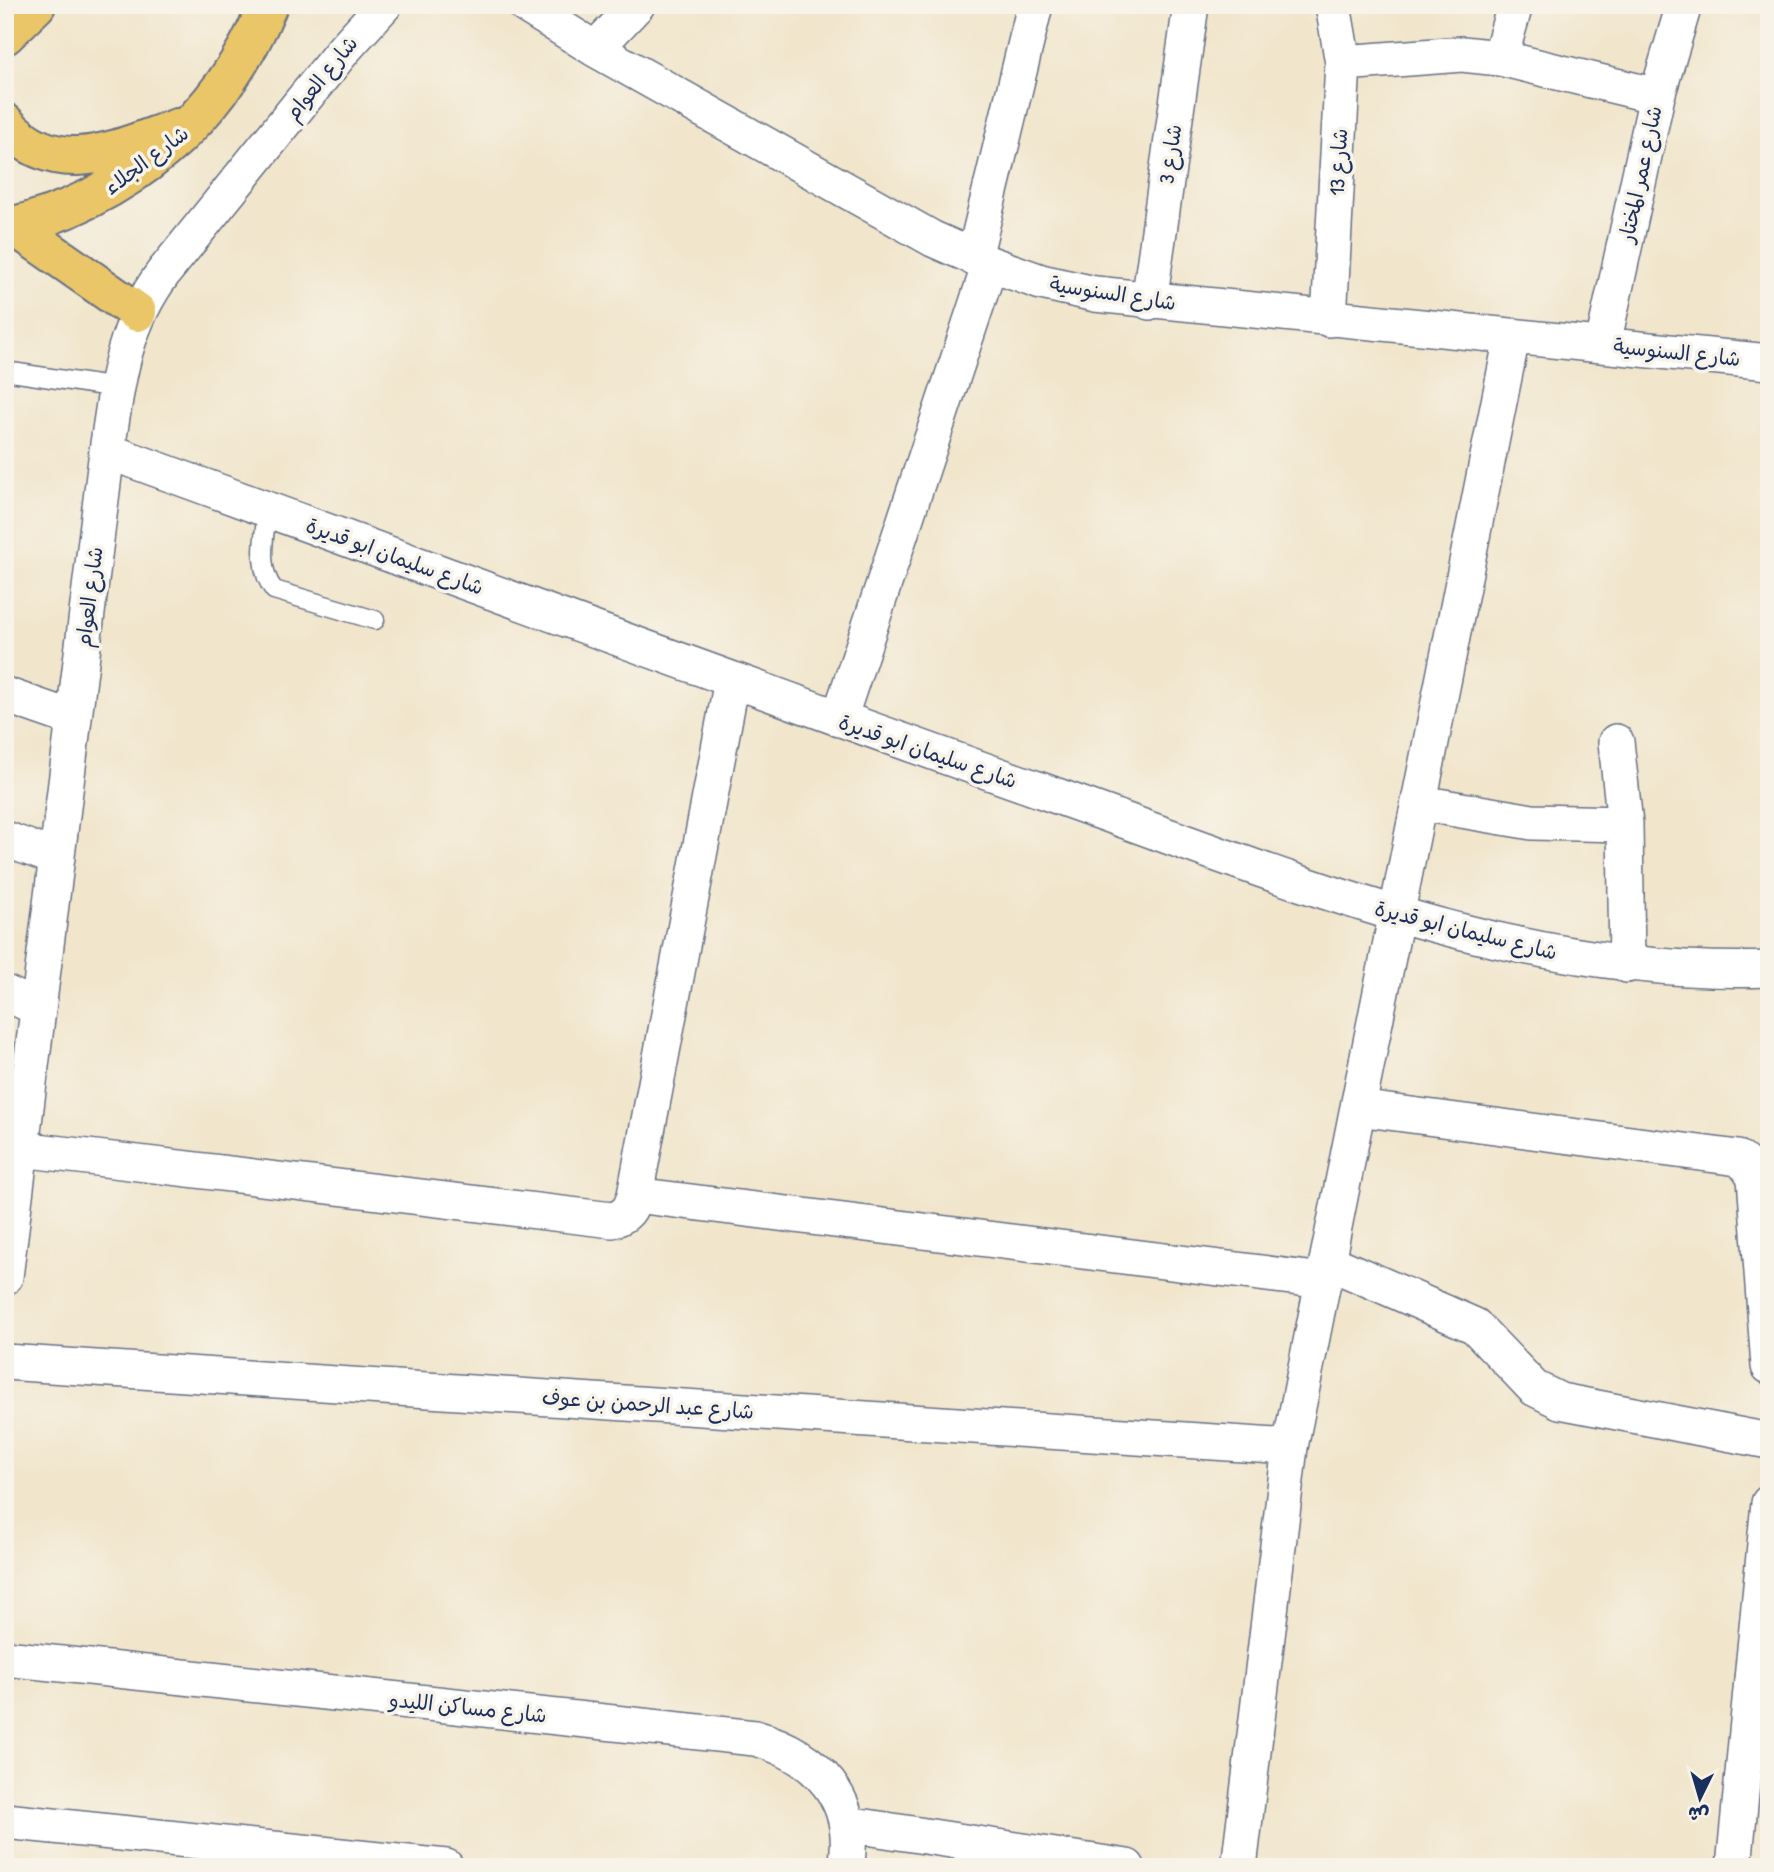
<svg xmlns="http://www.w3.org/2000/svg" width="1774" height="1872" viewBox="0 0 1774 1872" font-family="'Patrick Hand','Playpen Sans Arabic',sans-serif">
  <rect width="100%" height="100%" fill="#f7f3e8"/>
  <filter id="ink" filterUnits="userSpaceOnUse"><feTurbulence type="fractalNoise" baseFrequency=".0143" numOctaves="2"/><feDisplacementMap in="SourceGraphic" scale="14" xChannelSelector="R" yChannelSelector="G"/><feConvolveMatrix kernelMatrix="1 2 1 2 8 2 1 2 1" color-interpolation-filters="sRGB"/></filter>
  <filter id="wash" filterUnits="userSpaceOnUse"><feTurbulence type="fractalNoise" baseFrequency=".00686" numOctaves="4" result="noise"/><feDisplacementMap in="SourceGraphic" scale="28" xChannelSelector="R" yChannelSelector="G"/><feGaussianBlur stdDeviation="1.57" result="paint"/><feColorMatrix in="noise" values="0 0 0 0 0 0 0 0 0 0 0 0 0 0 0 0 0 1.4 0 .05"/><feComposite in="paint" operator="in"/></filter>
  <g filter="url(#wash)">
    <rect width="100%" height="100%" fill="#f1e5cb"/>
  </g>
  <g filter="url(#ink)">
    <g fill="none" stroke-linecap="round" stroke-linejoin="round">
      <g stroke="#666f84" stroke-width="21">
        <path id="service" d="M 5,371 L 117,388
          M 267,509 C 265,537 256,567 274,590 L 375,620"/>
      </g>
      <g stroke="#666f84" stroke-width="38">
        <path id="minor" d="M 525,5 L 595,49 L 933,239 L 990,264 L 1041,282 L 1095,294 L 1769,362
          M 595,49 L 637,5
          M 1500,58 L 1515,5
          M 1343,63 L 1462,54 L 1500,58 L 1657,96
          M 974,258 L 1035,5
          M 1149,302 L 1191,5
          M 1329,319 L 1343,63 L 1333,5
          M 1603,344 L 1657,96 L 1684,5
          M 107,451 C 418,564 728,680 1040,790 C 1277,873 1513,978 1769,969
          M 5,695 L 74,719
          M 839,719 L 990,264
          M 1616,742 L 1625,824 L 1627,965
          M 1420,803 L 1532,822 L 1625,824
          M 5,839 L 57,858
          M 5,993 L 38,1008
          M 1358,1108 L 1738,1158 L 1748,1166 L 1755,1178 L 1769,1366
          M 21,1149 L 612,1220 C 627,1216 631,1209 635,1195 L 732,680
          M 635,1195 L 1324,1281
          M 1327,1261 L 1475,1326 L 1534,1388 L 1560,1401 L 1769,1441
          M 5,1277 L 107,451 C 117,384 122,328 164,272 L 345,48 L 384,5
          M 5,1362 L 1290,1447
          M 5,1658 L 755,1738 C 816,1755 859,1799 846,1867
          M 5,1821 L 446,1867
          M 847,1824 L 1127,1867
          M 1239,1867 L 1290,1447 L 1512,337
          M 1734,1867 L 1769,1503"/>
      </g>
      <g stroke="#666f84" stroke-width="42">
        <path id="primary" d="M 5,35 L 36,5
          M 5,123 C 57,181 116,149 177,128
          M 14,226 L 137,312
          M 5,228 C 126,201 221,119 268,5"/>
      </g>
      <use href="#service" stroke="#fff" stroke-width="18"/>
      <use href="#minor" stroke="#fff" stroke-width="35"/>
      <use href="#primary" stroke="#eac669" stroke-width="38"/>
    </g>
  </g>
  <g text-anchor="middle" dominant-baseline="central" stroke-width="7" stroke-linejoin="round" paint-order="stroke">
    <g font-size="21" fill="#1b2f5e" stroke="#f7f3e8">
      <text transform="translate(321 78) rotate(-51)">شارع العوام</text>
      <text transform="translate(1170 154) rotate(-82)">شارع 3</text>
      <text transform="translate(146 160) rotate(-37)">شارع الجلاء</text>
      <text transform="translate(1338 162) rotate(-87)">شارع 13</text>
      <text transform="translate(1640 174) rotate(-78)">شارع عمر المختار</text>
      <text transform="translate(1113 293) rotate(9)">شارع السنوسية</text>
      <text transform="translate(1677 352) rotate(6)">شارع السنوسية</text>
      <text transform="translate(395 556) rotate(20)">شارع سليمان ابو قديرة</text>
      <text transform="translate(89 597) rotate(-83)">شارع العوام</text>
      <text transform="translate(928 751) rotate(19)">شارع سليمان ابو قديرة</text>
      <text transform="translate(1466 930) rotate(14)">شارع سليمان ابو قديرة</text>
      <text transform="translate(648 1404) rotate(4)">شارع عبد الرحمن بن عوف</text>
      <text transform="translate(468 1707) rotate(6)">شارع مساكن الليدو</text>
    </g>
  </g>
  <rect width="1774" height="1872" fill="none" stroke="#f7f3e8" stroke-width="28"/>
  <g transform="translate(1700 1798) rotate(185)" stroke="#f7f3e8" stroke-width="5" paint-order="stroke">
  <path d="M0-5L12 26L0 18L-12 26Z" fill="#1b2f5e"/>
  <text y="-10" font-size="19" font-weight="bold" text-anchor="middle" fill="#1b2f5e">ش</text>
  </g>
</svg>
